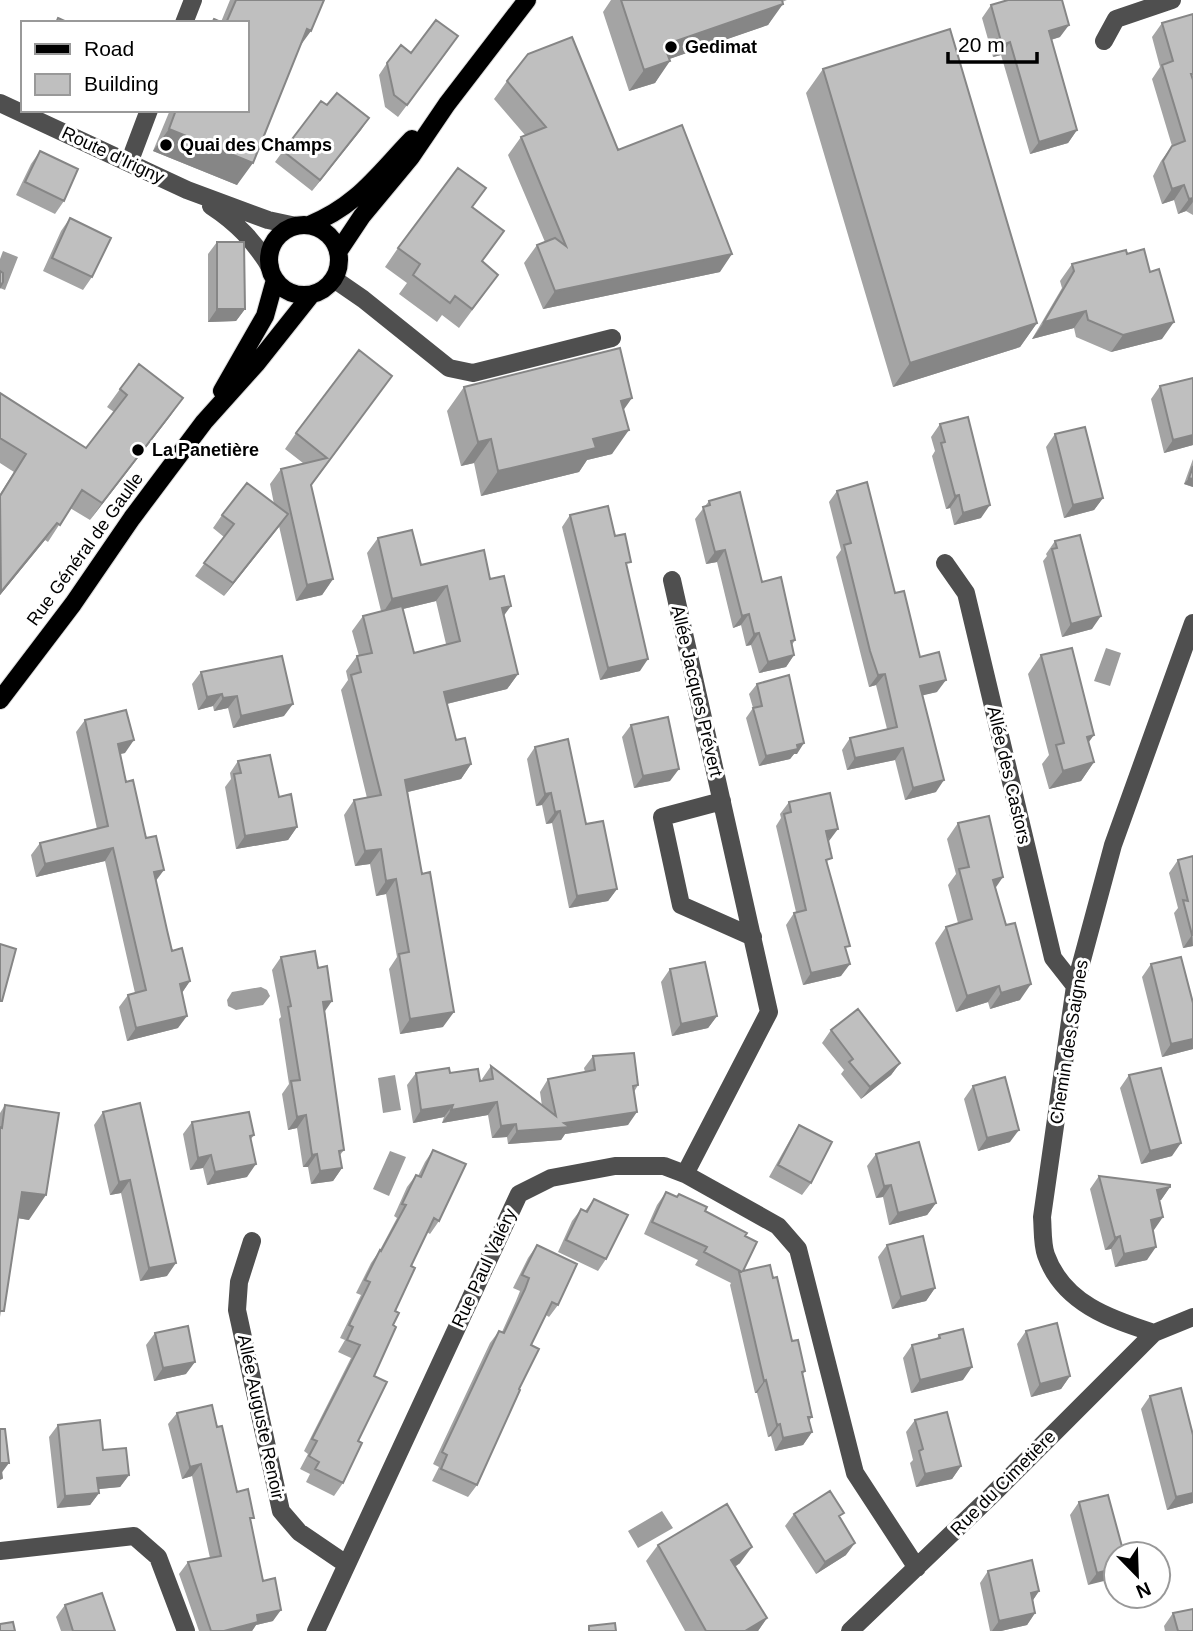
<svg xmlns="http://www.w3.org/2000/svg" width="1193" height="1631" viewBox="0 0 1193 1631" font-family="Helvetica,sans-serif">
  <rect width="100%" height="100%" fill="#fff"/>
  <path fill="#9d9d9d" d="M 3,251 L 18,257 L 5,290 L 0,288 L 0,259 Z
    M 1106,648 L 1121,653 L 1110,686 L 1094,681 Z
    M 261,987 L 267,990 L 270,996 L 263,1005 L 236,1010 L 228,1006 L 227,1000 L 232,992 Z
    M 395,1075 L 401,1110 L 383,1113 L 378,1078 Z
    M 390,1151 L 406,1157 L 389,1196 L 373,1189 Z
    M 662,1511 L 673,1528 L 638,1548 L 628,1531 Z"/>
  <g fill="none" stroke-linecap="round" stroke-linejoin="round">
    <g stroke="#dbdbdb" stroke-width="20">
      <path id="major" d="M 309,225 C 357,206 378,174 412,139
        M269 260a35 35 0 1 1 70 0a35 35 0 1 1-70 0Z
        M 338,252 L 362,216 L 411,157 L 447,104 L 527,0
        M 222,391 L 265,316 L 275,280
        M 0,700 L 73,604 L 132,518 L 204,422 L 257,363 L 311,295"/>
    </g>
    <path stroke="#4f4f4f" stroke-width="18" d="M 184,23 L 193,0
      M 1104,41 L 1116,19 L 1172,0
      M 0,103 L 187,190 L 268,220 L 296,226
      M 129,163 L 149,110
      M 211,206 C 237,223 254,241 270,267
      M 334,279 L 363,299 L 449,368 L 473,373 L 612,338
      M 945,563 L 966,593 L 1053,958 L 1075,986
      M 672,580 L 769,1012 L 685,1174
      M 1193,623 L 1113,845 L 1075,986 L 1042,1217 C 1043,1229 1042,1244 1046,1255 C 1063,1303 1110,1319 1154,1333 L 1193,1317
      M 722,801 L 662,817 L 681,905 L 753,937
      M 252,1241 L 239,1282 L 237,1310 L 281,1511 L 299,1532 L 346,1564
      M 0,1551 L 134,1536 L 158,1557 L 186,1631
      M 316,1631 L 519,1194 L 551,1178 L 615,1166 L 664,1166 L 685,1174 L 778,1226 L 798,1249 L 855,1473 L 917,1568
      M 850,1631 L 991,1496 L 1154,1333"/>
    <use href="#major" stroke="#000" stroke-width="18"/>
  </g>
  <path fill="#a4a4a4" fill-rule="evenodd" d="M 230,0 L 324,0 L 300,45 L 237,185 L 153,151 L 170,110 L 247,110 L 247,23 L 211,23 L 214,19 L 221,22 Z
    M 611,0 L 787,0 L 782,2 L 768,25 L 669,59 L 655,83 L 629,91 L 603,12 Z
    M 991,5 L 1060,37 L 1051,40 L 1077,130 L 1068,143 L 1030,154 L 1001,55 L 993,57 L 982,18 Z
    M 1193,14 L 1193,215 L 1186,211 L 1178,214 L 1174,200 L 1162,204 L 1153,176 L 1161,161 L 1172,146 L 1152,79 L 1160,67 L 1152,37 L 1162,23 Z
    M 450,48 L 398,117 L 385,107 L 379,75 L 387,63 L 411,53 Z
    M 823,69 L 1037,323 L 1020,347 L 893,387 L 806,93 Z
    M 507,81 L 618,150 L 720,272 L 543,309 L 524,263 L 537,245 L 545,242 L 508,155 L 521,137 L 525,135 L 494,99 Z
    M 327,105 L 369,118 L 312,191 L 275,162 L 283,151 Z
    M 40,151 L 64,201 L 55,214 L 16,195 L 31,164 Z
    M 473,207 L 482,262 L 485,293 L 459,328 L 442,315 L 437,322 L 399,294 L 407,283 L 385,267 L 398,248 Z
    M 70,218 L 92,277 L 83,290 L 43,271 L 61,231 Z
    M 217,242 L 245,309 L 236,321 L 208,322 L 208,254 Z
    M 1072,264 L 1162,339 L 1111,352 L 1076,337 L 1074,328 L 1032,339 L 1062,288 L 1060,281 Z
    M 392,376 L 311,486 L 333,579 L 322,595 L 296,601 L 279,526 L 224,596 L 195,576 L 224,537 L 213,528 L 222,515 L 274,504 L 270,484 L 281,469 L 303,463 L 285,449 L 296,433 Z
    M 1160,386 L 1193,445 L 1164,453 L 1151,399 Z
    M 464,387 L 623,411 L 612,454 L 587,460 L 579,472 L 481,496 L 474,463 L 461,466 L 447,411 Z
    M 120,389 L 171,415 L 90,520 L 70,508 L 48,542 L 45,540 L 0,595 L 0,494 L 14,472 L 0,463 L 0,393 L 86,448 L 114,412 L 107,407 Z
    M 940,424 L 981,518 L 954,525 L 950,508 L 946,509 L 932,456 L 935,451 L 931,437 Z
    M 1055,434 L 1103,498 L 1094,510 L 1064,518 L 1046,447 Z
    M 1193,459 L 1193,487 L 1184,484 Z
    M 837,491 L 895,593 L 920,657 L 937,692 L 922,695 L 936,792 L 905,800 L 895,760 L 847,770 L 842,750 L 850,738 L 887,729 L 876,685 L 869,687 L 836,557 L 841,550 L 829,502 Z
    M 709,501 L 762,582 L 795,640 L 792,645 L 794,655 L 786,667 L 759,673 L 751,645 L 746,646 L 741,625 L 733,628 L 717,562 L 706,564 L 695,519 Z
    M 570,515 L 615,536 L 627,567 L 640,671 L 600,680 L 562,527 Z
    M 378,538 L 421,565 L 490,579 L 504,616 L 518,674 L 507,689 L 447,704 L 456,740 L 471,764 L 461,779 L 408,792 L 443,1027 L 400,1034 L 389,969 L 397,957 L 386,894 L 376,896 L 370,864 L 355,866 L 344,815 L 354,800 L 367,798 L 341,690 L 348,680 L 346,671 L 357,656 L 359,656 L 352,631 L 363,616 L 381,611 L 367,553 ZM 436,601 L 446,644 L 414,653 L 403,609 Z
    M 1055,541 L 1092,629 L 1062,637 L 1043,561 L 1047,556 L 1046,554 Z
    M 1041,655 L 1088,743 L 1094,762 L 1081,781 L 1049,789 L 1042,764 L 1049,755 L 1028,674 Z
    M 201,672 L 284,716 L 233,728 L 228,708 L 214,711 L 213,706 L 198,710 L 192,684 Z
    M 757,684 L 797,754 L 794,754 L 790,759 L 759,766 L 746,718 L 753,708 L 749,694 Z
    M 85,720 L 125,753 L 120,754 L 126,782 L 156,881 L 172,951 L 190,981 L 182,993 L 178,1028 L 127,1041 L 119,1007 L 128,995 L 135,993 L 105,861 L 36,877 L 31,855 L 40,843 L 97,829 L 76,732 Z
    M 631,725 L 670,781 L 634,788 L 622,737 Z
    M 535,747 L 586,824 L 617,889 L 608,901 L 569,908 L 552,823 L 546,824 L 542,805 L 536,806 L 527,759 Z
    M 238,761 L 297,827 L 288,840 L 236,849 L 225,787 L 231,779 L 230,773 Z
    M 789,802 L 829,841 L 827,865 L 846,951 L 841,976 L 803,985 L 786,925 L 794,913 L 796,912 L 776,826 L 781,818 L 780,814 Z
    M 958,823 L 996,889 L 1020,1000 L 990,1009 L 988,1002 L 956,1012 L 935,943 L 946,927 L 958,923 L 948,885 L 956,874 L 947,839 Z
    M 1193,856 L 1193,946 L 1183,948 L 1174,913 L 1178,908 L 1169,873 L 1178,860 Z
    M 281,957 L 325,1012 L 344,1150 L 340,1155 L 342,1168 L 333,1181 L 311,1184 L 308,1167 L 303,1167 L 297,1128 L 288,1130 L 282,1094 L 289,1084 L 279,1019 L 281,1017 L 272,970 Z
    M 1151,964 L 1193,1049 L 1162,1057 L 1142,977 Z
    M 670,969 L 717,1016 L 708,1028 L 672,1036 L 661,982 Z
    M 831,1030 L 900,1063 L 891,1075 L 861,1099 L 841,1074 L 844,1070 L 822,1043 Z
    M 593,1056 L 638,1085 L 634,1092 L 628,1125 L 565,1134 L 561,1140 L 508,1144 L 507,1137 L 492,1138 L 488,1115 L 442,1123 L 444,1117 L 413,1123 L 407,1085 L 416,1073 L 450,1073 L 480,1081 L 483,1080 L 482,1079 L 491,1066 L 542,1106 L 540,1092 L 548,1079 L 585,1072 L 584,1068 Z
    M 1129,1075 L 1172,1156 L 1141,1164 L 1120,1088 Z
    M 973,1086 L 1010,1142 L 978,1151 L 964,1099 Z
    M 5,1105 L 29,1220 L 18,1218 L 0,1317 L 0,1113 Z
    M 103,1112 L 167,1276 L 140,1281 L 121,1193 L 110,1195 L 94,1125 Z
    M 192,1122 L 254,1135 L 251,1139 L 247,1177 L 207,1185 L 203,1168 L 190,1170 L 183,1134 Z
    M 799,1125 L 811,1183 L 802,1195 L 769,1177 L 791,1138 Z
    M 433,1150 L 439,1221 L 430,1234 L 427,1232 L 411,1266 L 395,1311 L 393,1325 L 374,1376 L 358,1441 L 343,1483 L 334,1496 L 306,1482 L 310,1474 L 300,1469 L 308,1454 L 304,1451 L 351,1358 L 338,1352 L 345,1340 L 340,1338 L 361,1295 L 356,1293 L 371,1263 L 380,1250 L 397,1218 L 394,1216 L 407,1187 L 416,1175 L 418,1176 L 425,1162 Z
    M 876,1154 L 936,1203 L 927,1215 L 889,1225 L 883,1197 L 876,1198 L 867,1166 Z
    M 1099,1176 L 1170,1187 L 1161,1200 L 1159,1200 L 1147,1260 L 1115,1267 L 1111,1249 L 1105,1250 L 1090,1189 Z
    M 666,1192 L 705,1211 L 745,1236 L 743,1271 L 792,1341 L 805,1371 L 802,1375 L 812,1417 L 809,1421 L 812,1432 L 803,1445 L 775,1451 L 771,1436 L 768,1437 L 757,1393 L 755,1393 L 730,1285 L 731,1283 L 695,1265 L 698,1260 L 644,1234 L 657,1205 Z
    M 594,1199 L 606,1259 L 598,1271 L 558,1252 L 572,1221 L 581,1209 L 585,1211 Z
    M 537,1245 L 558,1305 L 549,1317 L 546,1315 L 531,1345 L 519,1389 L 477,1485 L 468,1497 L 432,1481 L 439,1467 L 433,1464 L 490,1343 L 499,1331 L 502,1332 L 516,1301 L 520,1291 L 513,1288 L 528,1258 Z
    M 887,1245 L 935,1288 L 926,1301 L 892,1309 L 878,1257 Z
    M 1026,1331 L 1070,1376 L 1061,1389 L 1031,1397 L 1017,1344 Z
    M 155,1333 L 186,1374 L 154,1381 L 146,1345 Z
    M 939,1335 L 963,1380 L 911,1393 L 903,1358 L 912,1345 L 936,1340 Z
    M 1150,1396 L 1193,1503 L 1167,1510 L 1141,1409 Z
    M 177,1413 L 217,1427 L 237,1492 L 251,1521 L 263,1581 L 273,1621 L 256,1625 L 252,1631 L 199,1631 L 179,1574 L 188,1562 L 210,1558 L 192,1476 L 182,1479 L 168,1424 Z
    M 915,1420 L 961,1466 L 952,1479 L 916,1487 L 910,1463 L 913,1460 L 906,1432 Z
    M 58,1425 L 103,1450 L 129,1475 L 120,1487 L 98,1489 L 99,1493 L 90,1505 L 57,1508 L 49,1437 Z
    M 1079,1502 L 1124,1554 L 1088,1585 L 1070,1515 Z
    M 794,1514 L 840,1519 L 846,1555 L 816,1574 L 785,1526 Z
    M 658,1545 L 740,1563 L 735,1567 L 767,1618 L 758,1631 L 685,1631 L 646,1561 Z
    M 988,1571 L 1039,1591 L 1033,1600 L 1035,1613 L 1027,1625 L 1001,1631 L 990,1631 L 980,1583 Z
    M 65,1605 L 115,1631 L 61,1631 L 56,1617 Z
    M 1173,1613 L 1193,1631 L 1165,1631 L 1164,1626 Z"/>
  <path fill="#868686" d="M 783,4 L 768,25 L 649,66 L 664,45 Z
    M 1069,25 L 1060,37 L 1040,43 L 1049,31 Z
    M 307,29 L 311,31 L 295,53 Z
    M 1010,42 L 1001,55 L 993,57 L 1002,45 Z
    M 670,61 L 655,83 L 629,91 L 644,70 Z
    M 369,118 L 361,130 L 312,191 L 320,180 Z
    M 169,129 L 253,163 L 237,185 L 153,151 Z
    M 1077,130 L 1068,143 L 1030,154 L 1039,142 Z
    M 1184,185 L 1174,200 L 1162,204 L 1172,189 Z
    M 1193,198 L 1193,202 L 1186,211 L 1178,214 L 1189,199 Z
    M 732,254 L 720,272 L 543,309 L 555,291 Z
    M 217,309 L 245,309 L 236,321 L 208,322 Z
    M 1086,311 L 1074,328 L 1032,339 L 1044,322 Z
    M 1174,322 L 1162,339 L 1111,352 L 1123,335 Z
    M 1037,323 L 1020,347 L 893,387 L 910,363 Z
    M 183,398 L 171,415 L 90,520 L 102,503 Z
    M 632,398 L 615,422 L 621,401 Z
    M 629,430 L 612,454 L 587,460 L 579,472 L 481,496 L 498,471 L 593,439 Z
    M 1193,435 L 1193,445 L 1164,453 L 1173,440 Z
    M 491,439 L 474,463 L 461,466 L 478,442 Z
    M 1189,478 L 1193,479 L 1193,487 L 1184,484 Z
    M 959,495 L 950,508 L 946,509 L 955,496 Z
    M 1103,498 L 1094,510 L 1064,518 L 1073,505 Z
    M 990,505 L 981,518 L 954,525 L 963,513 Z
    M 288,514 L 279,527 L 224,596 L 233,583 Z
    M 57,523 L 45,540 L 0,595 L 0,593 Z
    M 725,550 L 717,562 L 706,564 L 715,552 Z
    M 333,579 L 322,595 L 296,601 L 307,585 Z
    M 447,586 L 436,601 L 382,614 L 392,599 Z
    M 511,606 L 500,621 L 502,608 Z
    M 749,614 L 741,625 L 733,628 L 742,616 Z
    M 1101,616 L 1092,629 L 1062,637 L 1071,624 Z
    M 759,633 L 751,645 L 746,646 L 754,634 Z
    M 794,655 L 786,667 L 759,673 L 768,662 Z
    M 648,659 L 640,671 L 600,680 L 608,668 Z
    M 518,674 L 507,689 L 434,707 L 444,692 Z
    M 885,674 L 876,685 L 869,687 L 878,675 Z
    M 946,680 L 937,692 L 912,698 L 920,686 Z
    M 222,694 L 213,706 L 198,710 L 207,697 Z
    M 237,696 L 228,708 L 214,711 L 223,698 Z
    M 293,704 L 284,716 L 233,728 L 241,716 Z
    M 1094,735 L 1081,753 L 1087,737 Z
    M 134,740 L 125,753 L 109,756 L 118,744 Z
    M 804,743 L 797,754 L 794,754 L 790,759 L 759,766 L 766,756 L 797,745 Z
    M 903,748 L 895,760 L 847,770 L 855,758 Z
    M 1094,762 L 1081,781 L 1049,789 L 1063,771 Z
    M 471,764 L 461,779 L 395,795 L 405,780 Z
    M 679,769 L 670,781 L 634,788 L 643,776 Z
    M 944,780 L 936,792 L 905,800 L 913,788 Z
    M 551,793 L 542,805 L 536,806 L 545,794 Z
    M 560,811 L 552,823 L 546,824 L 555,812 Z
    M 297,827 L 288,840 L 236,849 L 245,836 Z
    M 838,829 L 829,841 L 826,831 Z
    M 113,848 L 105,861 L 36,877 L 45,864 Z
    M 381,849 L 370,864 L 355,866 L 365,851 Z
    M 164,870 L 155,882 L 154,872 Z
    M 1003,877 L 992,893 L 993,880 Z
    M 396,879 L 386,894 L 376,896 L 386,881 Z
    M 617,889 L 608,901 L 569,908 L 577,896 Z
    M 1192,935 L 1193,946 L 1183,948 Z
    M 850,964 L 841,976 L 803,985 L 811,973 Z
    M 190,981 L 181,994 L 180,984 Z
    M 1031,984 L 1020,1000 L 990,1009 L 1001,993 Z
    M 999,986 L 988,1002 L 956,1012 L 967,996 Z
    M 332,1001 L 323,1014 L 323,1002 Z
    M 454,1012 L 443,1027 L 400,1034 L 410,1019 Z
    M 187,1016 L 178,1028 L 127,1041 L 136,1028 Z
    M 717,1016 L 708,1028 L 672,1036 L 681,1024 Z
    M 1193,1039 L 1193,1049 L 1162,1057 L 1171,1044 Z
    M 900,1063 L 891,1075 L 861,1099 L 870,1087 Z
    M 497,1102 L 488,1115 L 442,1123 L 451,1110 Z
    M 453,1105 L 444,1117 L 413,1123 L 421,1110 Z
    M 637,1112 L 628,1125 L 565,1134 L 561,1140 L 508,1144 L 517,1131 L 564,1123 Z
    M 306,1115 L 297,1128 L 288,1130 L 297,1117 Z
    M 516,1124 L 507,1137 L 492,1138 L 501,1126 Z
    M 1019,1130 L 1010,1142 L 978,1151 L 987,1138 Z
    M 1181,1143 L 1172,1156 L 1141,1164 L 1150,1151 Z
    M 317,1154 L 308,1167 L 303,1167 L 312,1155 Z
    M 211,1155 L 203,1168 L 190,1170 L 198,1158 Z
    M 256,1164 L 247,1177 L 207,1185 L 215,1172 Z
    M 342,1168 L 333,1181 L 311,1184 L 320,1171 Z
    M 130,1180 L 121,1193 L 110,1195 L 119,1182 Z
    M 891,1185 L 883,1197 L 876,1198 L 884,1186 Z
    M 1170,1187 L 1161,1200 L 1148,1203 L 1157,1190 Z
    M 22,1192 L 46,1195 L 29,1220 L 5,1216 Z
    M 936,1203 L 927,1215 L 889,1225 L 898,1213 Z
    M 1163,1217 L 1154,1230 L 1142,1232 L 1151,1220 Z
    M 1120,1236 L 1111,1249 L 1105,1250 L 1115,1238 Z
    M 1156,1247 L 1147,1260 L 1115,1267 L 1124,1254 Z
    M 176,1263 L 167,1276 L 140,1281 L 149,1268 Z
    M 935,1288 L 926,1301 L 892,1309 L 901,1297 Z
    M 195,1362 L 186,1374 L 154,1381 L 163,1368 Z
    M 972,1367 L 963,1380 L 911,1393 L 920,1380 Z
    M 1070,1376 L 1061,1389 L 1031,1397 L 1040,1384 Z
    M 766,1380 L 757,1393 L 755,1393 L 764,1381 Z
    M 780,1424 L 771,1436 L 768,1437 L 777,1425 Z
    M 812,1432 L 803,1445 L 775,1451 L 783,1438 Z
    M 0,1463 L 9,1463 L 0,1475 Z
    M 201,1464 L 192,1476 L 182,1479 L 190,1467 Z
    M 961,1466 L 952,1479 L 916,1487 L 925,1474 Z
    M 129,1475 L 120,1487 L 89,1490 L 97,1478 Z
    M 99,1493 L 90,1505 L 57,1508 L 65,1496 Z
    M 1193,1493 L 1193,1503 L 1167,1510 L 1176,1497 Z
    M 855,1543 L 846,1555 L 816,1574 L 825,1562 Z
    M 752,1547 L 740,1563 L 719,1576 L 731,1560 Z
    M 1116,1568 L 1116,1578 L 1088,1585 L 1097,1573 Z
    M 1039,1591 L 1031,1603 L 1031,1593 Z
    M 281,1610 L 273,1621 L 256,1625 L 252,1631 L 224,1631 L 257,1615 Z
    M 1035,1613 L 1027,1625 L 1001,1631 L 992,1631 L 999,1621 Z
    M 767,1618 L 758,1631 L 745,1631 Z"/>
  <path fill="#bfbfbf" stroke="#868686" stroke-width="2" d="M 236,0 L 324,0 L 311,31 L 307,29 L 253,163 L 169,129 L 176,110 L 247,110 L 247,23 L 226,23 Z
    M 621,0 L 782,0 L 783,4 L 664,45 L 670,61 L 644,70 Z
    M 1008,0 L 1062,0 L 1069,25 L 1049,31 L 1077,130 L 1039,142 L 1010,42 L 1002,45 L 991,5 Z
    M 1193,14 L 1193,74 L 1191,74 L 1193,80 L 1193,198 L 1189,199 L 1184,185 L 1172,189 L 1163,161 L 1172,146 L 1185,141 L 1162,65 L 1173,61 L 1162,23 Z
    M 58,18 L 69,23 L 56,23 Z
    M 214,19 L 223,23 L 212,23 Z
    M 436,20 L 458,36 L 407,105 L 394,95 L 387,63 L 401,45 L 411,53 Z
    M 950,29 L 1037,323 L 910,363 L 823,69 Z
    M 572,37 L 618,150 L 682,125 L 732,254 L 555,291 L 537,245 L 555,238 L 566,246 L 521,137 L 546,127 L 507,81 L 528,54 Z
    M 337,93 L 369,118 L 320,180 L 283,151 L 321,101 L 327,105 Z
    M 40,151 L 78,169 L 64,201 L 25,182 Z
    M 458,168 L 486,188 L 472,207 L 504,231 L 482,261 L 498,275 L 472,309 L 455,296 L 450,303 L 413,275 L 420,264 L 398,248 Z
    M 70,218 L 111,238 L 92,277 L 52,258 Z
    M 217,242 L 244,242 L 245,309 L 217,309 Z
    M 1144,249 L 1150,272 L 1159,269 L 1174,322 L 1123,335 L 1088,320 L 1086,311 L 1044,322 L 1074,271 L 1072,264 L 1126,250 L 1127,254 Z
    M 0,271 L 3,273 L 3,282 L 0,287 Z
    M 620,348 L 632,398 L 621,401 L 629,430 L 593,439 L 596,448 L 498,471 L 491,439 L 478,442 L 464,387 Z
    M 359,350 L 392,376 L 311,485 L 333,579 L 307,585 L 281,469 L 327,458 L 296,433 Z
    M 139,364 L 183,398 L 102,503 L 82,490 L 60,525 L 57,523 L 1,592 L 0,496 L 26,454 L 0,438 L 0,393 L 86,448 L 127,395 L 120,389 Z
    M 1193,378 L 1193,435 L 1173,440 L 1160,386 Z
    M 968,417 L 990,505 L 963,513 L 959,495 L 955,496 L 941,443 L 945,442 L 940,424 Z
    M 1085,427 L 1103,498 L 1073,505 L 1055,434 Z
    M 1193,466 L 1193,479 L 1189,478 Z
    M 867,482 L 895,593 L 904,591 L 920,657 L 939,652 L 946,680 L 920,686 L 944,780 L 913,788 L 903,748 L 855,758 L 850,738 L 897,727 L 885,674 L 878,675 L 870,651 L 844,545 L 851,543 L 837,491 Z
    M 247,483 L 288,514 L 233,583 L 204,563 L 234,524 L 222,515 Z
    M 740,492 L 762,582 L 781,577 L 795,640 L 791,641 L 794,655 L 768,662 L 759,633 L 754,634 L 749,614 L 742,616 L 725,550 L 715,552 L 703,507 L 710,505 L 709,501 Z
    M 608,506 L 615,536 L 625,534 L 631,562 L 626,563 L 648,659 L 608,668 L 570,515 Z
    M 412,530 L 421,565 L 484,550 L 490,579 L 504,576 L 511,606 L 502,608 L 518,674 L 444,692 L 456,740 L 465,738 L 471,764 L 405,780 L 422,874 L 430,872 L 454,1012 L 410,1019 L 399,954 L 409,952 L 396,879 L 386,881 L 381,849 L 365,851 L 354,800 L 381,795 L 351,675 L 361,672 L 357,656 L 372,653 L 363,616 L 402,606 L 414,653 L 460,641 L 447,586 L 392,599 L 378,538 Z
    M 1080,535 L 1101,616 L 1071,624 L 1052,549 L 1057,548 L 1055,541 Z
    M 1072,648 L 1094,735 L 1087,737 L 1094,762 L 1063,771 L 1056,745 L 1064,743 L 1041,655 Z
    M 282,656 L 293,704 L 241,716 L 237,696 L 223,698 L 222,694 L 207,697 L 201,672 Z
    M 789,675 L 804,743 L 797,745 L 798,749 L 766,756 L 753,708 L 762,706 L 757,684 Z
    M 126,710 L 134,740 L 118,744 L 126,782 L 133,780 L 146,838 L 156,836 L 164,870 L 154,872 L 167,930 L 172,951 L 182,948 L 190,981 L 180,984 L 187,1016 L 136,1028 L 128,995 L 146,990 L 113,848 L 45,864 L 40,843 L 108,826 L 85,720 Z
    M 668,717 L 679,769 L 643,776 L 631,725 Z
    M 568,739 L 586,824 L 603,821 L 617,889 L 577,896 L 560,811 L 555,812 L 551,793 L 545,794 L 535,747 Z
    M 270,755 L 279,797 L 291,794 L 297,827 L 245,836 L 234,774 L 241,773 L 238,761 Z
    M 830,793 L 838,829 L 826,831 L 832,858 L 826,860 L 850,946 L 845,947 L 850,964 L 811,973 L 794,913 L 806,910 L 784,814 L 791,812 L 789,802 Z
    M 989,816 L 1003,877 L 993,880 L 1006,925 L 1015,923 L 1031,984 L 1001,993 L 999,986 L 967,996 L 946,927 L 972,919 L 959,869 L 969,867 L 958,823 Z
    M 1193,856 L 1193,935 L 1192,935 L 1183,900 L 1188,901 L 1178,860 Z
    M 0,944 L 16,949 L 2,1001 L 0,1001 Z
    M 315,951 L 318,968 L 327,966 L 332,1001 L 323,1002 L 344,1150 L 339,1151 L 342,1168 L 320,1171 L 317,1154 L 312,1155 L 306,1115 L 297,1117 L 291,1081 L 300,1080 L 288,1007 L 291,1006 L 281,957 Z
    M 1181,957 L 1193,1003 L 1193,1039 L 1171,1044 L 1151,964 Z
    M 705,962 L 717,1016 L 681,1024 L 670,969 Z
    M 858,1009 L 900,1063 L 870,1087 L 849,1062 L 853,1059 L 831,1030 Z
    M 634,1053 L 638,1085 L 633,1086 L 637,1112 L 564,1123 L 570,1127 L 517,1131 L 516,1124 L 501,1126 L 497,1102 L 451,1110 L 453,1105 L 421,1110 L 416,1073 L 449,1068 L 450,1073 L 478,1069 L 480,1081 L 493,1079 L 491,1066 L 556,1116 L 548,1079 L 595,1070 L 593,1056 Z
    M 1161,1068 L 1181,1143 L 1150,1151 L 1129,1075 Z
    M 1005,1077 L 1019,1130 L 987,1138 L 973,1086 Z
    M 140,1103 L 176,1263 L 149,1268 L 130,1180 L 119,1182 L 103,1112 Z
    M 5,1105 L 59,1113 L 46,1195 L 22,1192 L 4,1311 L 0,1311 L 0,1127 L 2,1128 Z
    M 249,1112 L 254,1135 L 250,1136 L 256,1164 L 215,1172 L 211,1155 L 198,1158 L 192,1122 Z
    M 799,1125 L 832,1142 L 811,1183 L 778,1165 Z
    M 919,1142 L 936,1203 L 898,1213 L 891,1185 L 884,1186 L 876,1154 Z
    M 433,1150 L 466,1164 L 439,1221 L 434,1218 L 411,1266 L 415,1268 L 395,1311 L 399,1313 L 393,1325 L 396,1327 L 374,1376 L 387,1382 L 358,1441 L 362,1443 L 343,1483 L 315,1469 L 319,1462 L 309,1456 L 317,1441 L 312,1439 L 360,1345 L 347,1340 L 353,1327 L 349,1325 L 370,1282 L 365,1280 L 380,1250 L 381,1251 L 406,1205 L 402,1204 L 416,1175 L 421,1177 Z
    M 1099,1176 L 1170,1185 L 1170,1187 L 1157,1190 L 1163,1217 L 1151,1220 L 1156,1247 L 1124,1254 L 1120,1236 L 1115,1238 Z
    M 666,1192 L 677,1197 L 679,1194 L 707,1207 L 705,1211 L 747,1233 L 745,1236 L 757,1242 L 743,1271 L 770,1265 L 773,1278 L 777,1277 L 792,1341 L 798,1340 L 805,1371 L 802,1372 L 812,1417 L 808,1417 L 812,1432 L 783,1438 L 780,1424 L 777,1425 L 766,1380 L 764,1381 L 739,1272 L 742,1272 L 704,1252 L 707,1247 L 652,1222 Z
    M 594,1199 L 628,1215 L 606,1259 L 566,1240 L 581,1209 L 587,1212 Z
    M 923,1236 L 935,1288 L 901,1297 L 887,1245 Z
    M 537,1245 L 577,1264 L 558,1305 L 552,1302 L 531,1345 L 539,1349 L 519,1389 L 520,1390 L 477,1485 L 441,1469 L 447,1455 L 442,1452 L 499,1331 L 504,1333 L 525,1289 L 529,1278 L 522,1275 Z
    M 1057,1323 L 1070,1376 L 1040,1384 L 1026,1331 Z
    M 188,1326 L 195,1362 L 163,1368 L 155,1333 Z
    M 963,1329 L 972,1367 L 920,1380 L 912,1345 L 940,1338 L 939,1335 Z
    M 1181,1388 L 1193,1435 L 1193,1493 L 1176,1497 L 1150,1396 Z
    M 212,1405 L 217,1427 L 222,1426 L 237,1492 L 248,1489 L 254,1518 L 250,1518 L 263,1581 L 275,1578 L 281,1610 L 257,1615 L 258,1622 L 224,1631 L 211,1631 L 188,1562 L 221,1556 L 201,1464 L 190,1467 L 177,1413 Z
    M 947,1412 L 961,1466 L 925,1474 L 919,1451 L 923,1449 L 915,1420 Z
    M 100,1420 L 103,1450 L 126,1448 L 129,1475 L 97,1478 L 99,1493 L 65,1496 L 58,1425 Z
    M 0,1429 L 5,1429 L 9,1463 L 0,1463 L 2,1478 L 0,1479 Z
    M 830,1491 L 844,1513 L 839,1516 L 855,1543 L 825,1562 L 794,1514 Z
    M 1108,1495 L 1124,1554 L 1116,1554 L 1116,1568 L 1097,1573 L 1079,1502 Z
    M 727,1504 L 752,1547 L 731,1560 L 767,1618 L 745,1631 L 706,1631 L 658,1545 Z
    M 1032,1560 L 1039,1591 L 1031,1593 L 1035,1613 L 999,1621 L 988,1571 Z
    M 102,1593 L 115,1631 L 73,1631 L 65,1605 Z
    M 1193,1609 L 1193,1631 L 1178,1631 L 1173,1613 Z
    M 13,1622 L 15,1631 L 0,1631 L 0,1624 Z
    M 615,1623 L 616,1631 L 589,1631 L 589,1626 Z"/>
  <g fill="#000" stroke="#fff" stroke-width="2.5">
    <circle cx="671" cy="47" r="7"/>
    <circle cx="166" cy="145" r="7"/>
    <circle cx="138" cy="450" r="7"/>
  </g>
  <g text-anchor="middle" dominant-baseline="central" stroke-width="6" stroke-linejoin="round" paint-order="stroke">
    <g font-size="18" font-weight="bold" fill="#000" stroke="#fff" text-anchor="start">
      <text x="685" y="47">Gedimat</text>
      <text x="180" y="145">Quai des Champs</text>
      <text x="152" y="450">La Panetière</text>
    </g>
    <g font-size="18" fill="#000" stroke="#fff">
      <text transform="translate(113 155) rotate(25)">Route d'Irigny</text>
      <text transform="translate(85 549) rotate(-54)">Rue Général de Gaulle</text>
      <text transform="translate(697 691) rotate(77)">Allée Jacques Prévert</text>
      <text transform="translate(1009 775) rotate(77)">Allée des Castors</text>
      <text transform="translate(1069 1042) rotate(-81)">Chemin des Saignes</text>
      <text transform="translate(484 1268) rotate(-65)">Rue Paul Valéry</text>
      <text transform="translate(261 1417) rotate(78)">Allée Auguste Renoir</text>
      <text transform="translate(1003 1483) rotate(-45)">Rue du Cimetière</text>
    </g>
  </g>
  <rect x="21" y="21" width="228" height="91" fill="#ffffff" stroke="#999999" stroke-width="2"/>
  <rect x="35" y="44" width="35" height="10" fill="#000000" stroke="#999999" stroke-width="2"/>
  <text x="84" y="56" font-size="21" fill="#000000">Road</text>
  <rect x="35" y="74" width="35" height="21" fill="#bfbfbf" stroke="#999999" stroke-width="2"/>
  <text x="84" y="91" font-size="21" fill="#000000">Building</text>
  <g transform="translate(1137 1575) rotate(157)"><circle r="33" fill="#ffffff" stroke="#999999" stroke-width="2"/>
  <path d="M0-5L12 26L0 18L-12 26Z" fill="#000000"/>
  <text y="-10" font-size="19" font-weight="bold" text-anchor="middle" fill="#000000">N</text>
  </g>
  <path d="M948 52v10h89v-10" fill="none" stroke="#000000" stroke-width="3.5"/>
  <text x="958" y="52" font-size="21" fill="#000000" stroke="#ffffff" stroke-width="5" paint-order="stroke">20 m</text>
</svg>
